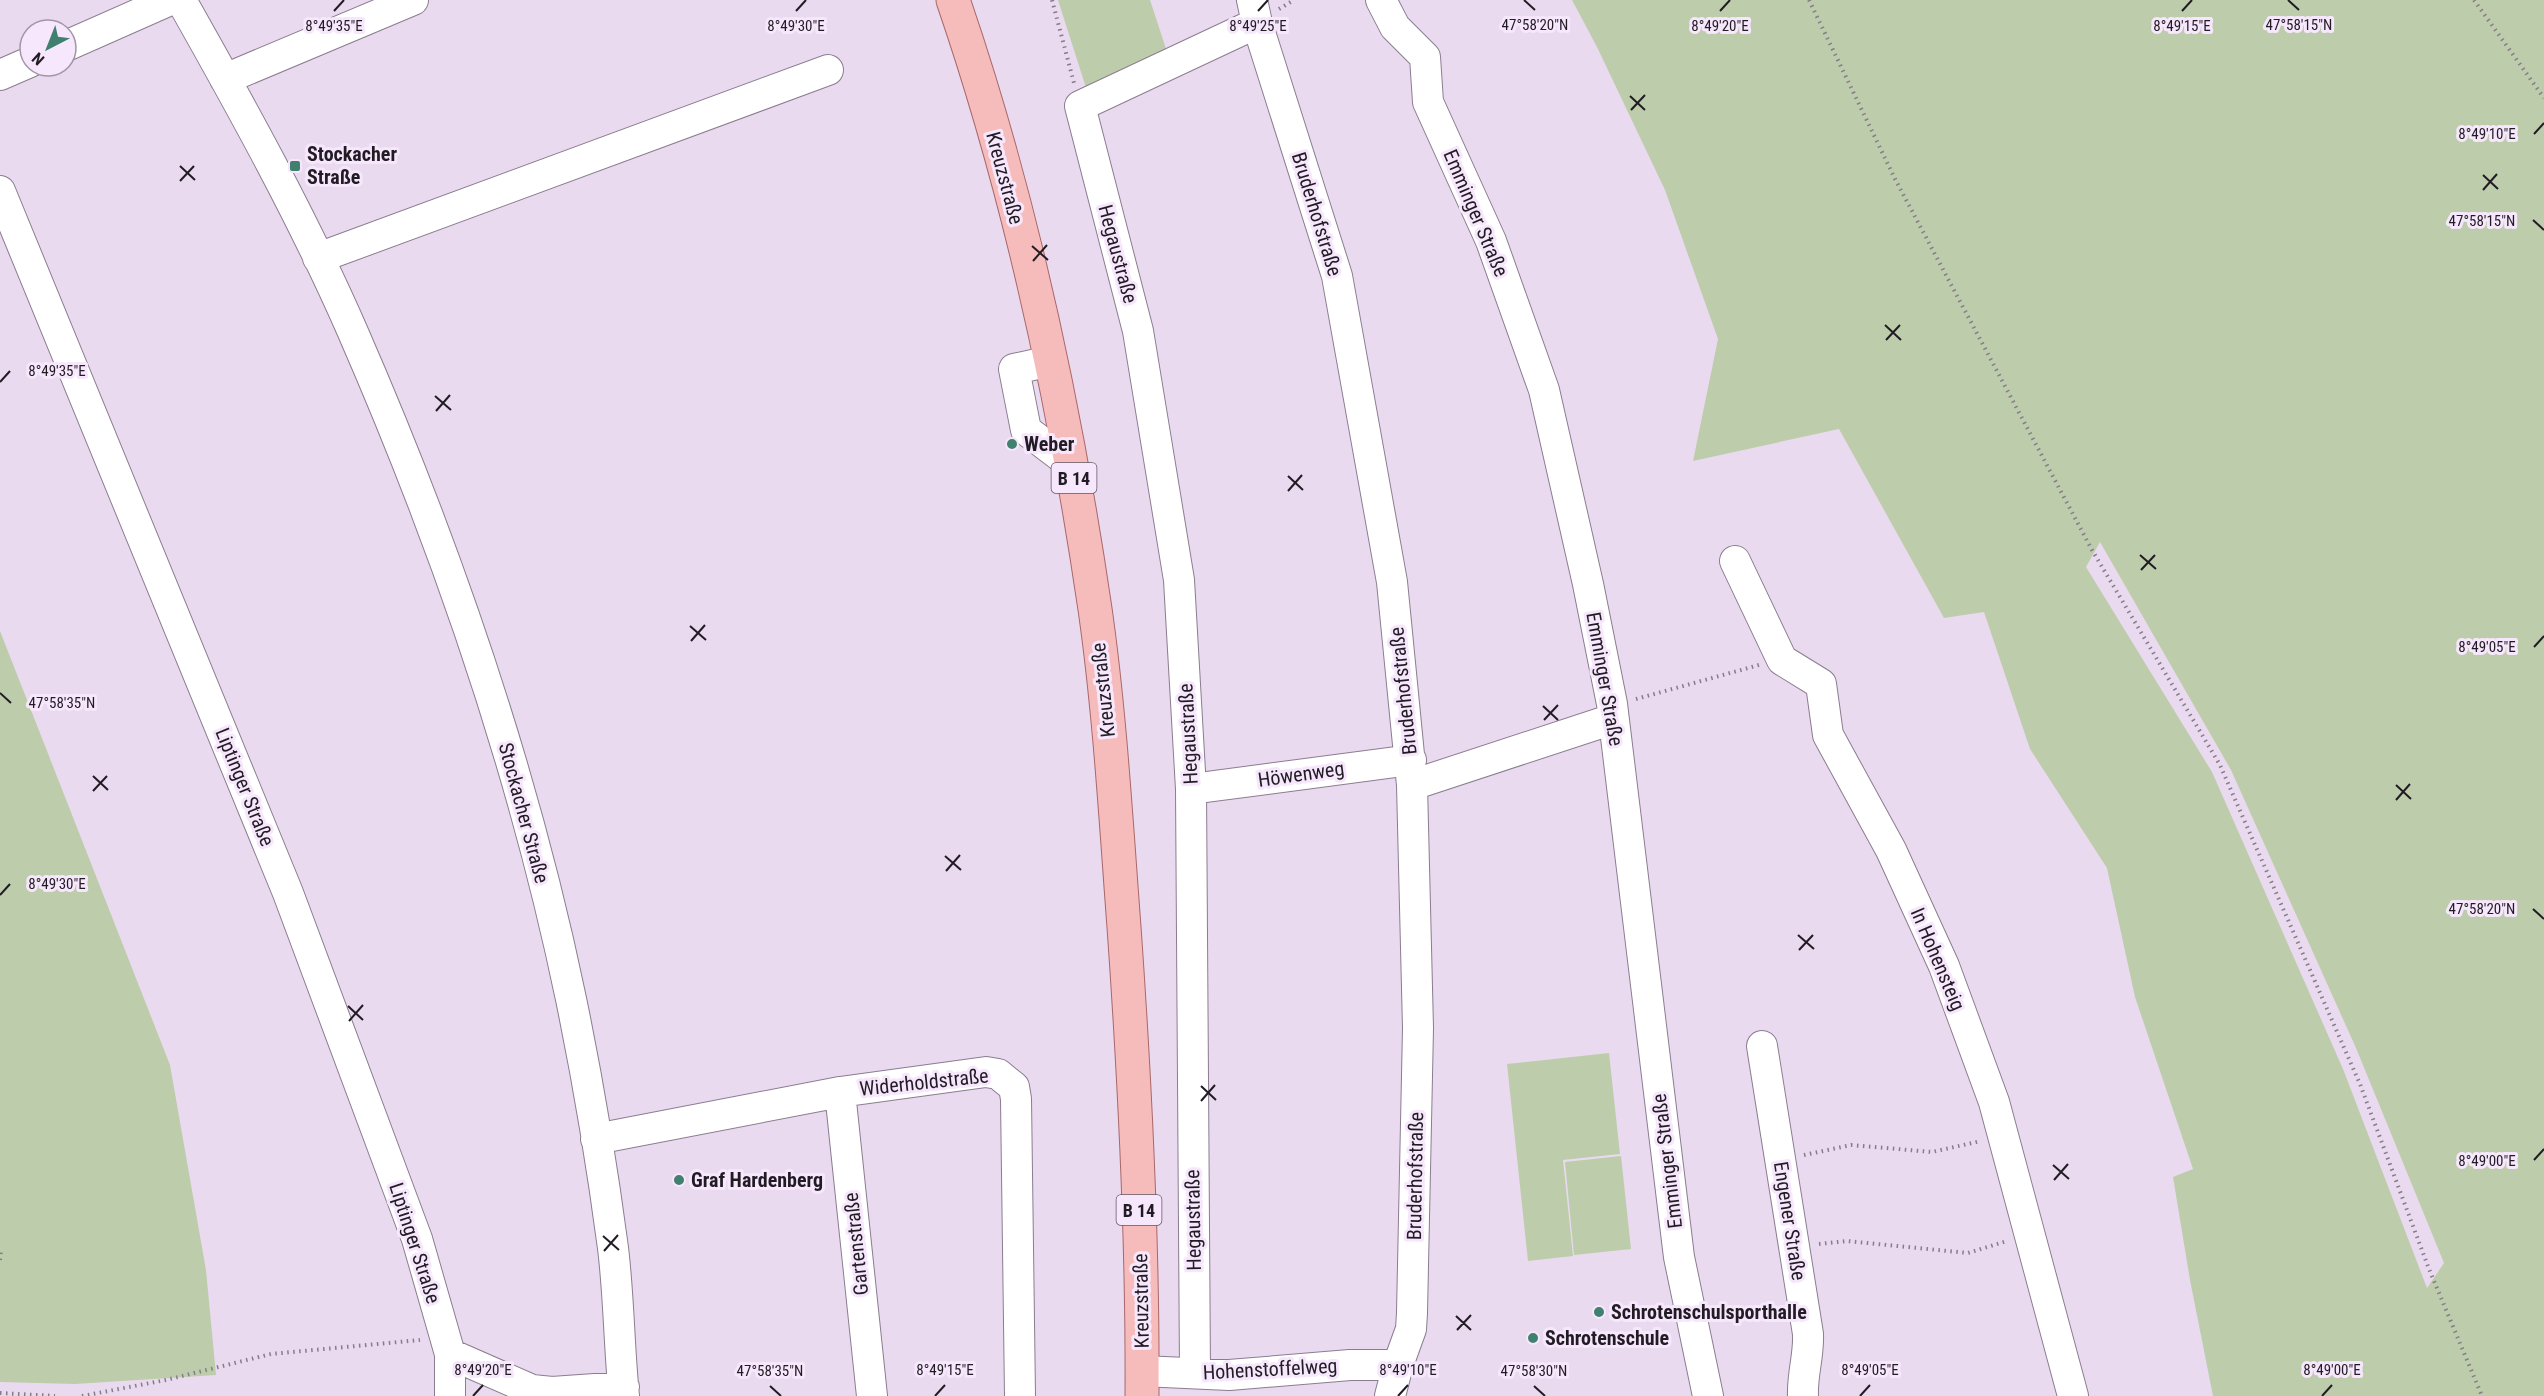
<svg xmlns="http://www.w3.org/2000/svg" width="2544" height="1396" viewBox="0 0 2544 1396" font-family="'Roboto Condensed',sans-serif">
  <rect width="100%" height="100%" fill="#eadaef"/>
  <path fill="#bdcdab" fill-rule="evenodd" d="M 1058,0 L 1150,0 L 1169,58 L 1088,94 Z
    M 1572,0 L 2544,0 L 2544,1396 L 2213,1396 L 2190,1280 L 2173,1177 L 2193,1169 L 2135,997 L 2107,868 L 2030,749 L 1984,612 L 1944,618 L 1839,429 L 1693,461 L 1718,339 L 1665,190 L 1597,47 ZM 2100,542 L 2231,770 L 2356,1048 L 2444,1263 L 2427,1288 L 2343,1069 L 2212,772 L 2086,567 Z
    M 0,631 L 170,1065 L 206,1270 L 216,1375 L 75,1384 L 0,1382 Z
    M 1609,1053 L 1620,1154 L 1563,1160 L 1573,1256 L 1528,1261 L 1507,1064 Z
    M 1621,1156 L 1631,1249 L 1574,1255 L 1565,1162 Z"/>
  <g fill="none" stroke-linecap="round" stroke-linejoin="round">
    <g stroke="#8b7d90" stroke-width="32">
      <path id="minor" d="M 181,0 C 242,108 302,216 352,330 C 446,545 523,768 571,999 C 588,1081 602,1165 613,1248 C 619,1297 619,1347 624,1396
        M 1252,0 L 1257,23 L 1337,276 L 1392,582 L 1412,785 L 1418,1028 L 1412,1313 L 1411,1329 L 1398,1365 L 1390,1396
        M 1381,0 L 1395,27 L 1425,57 L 1428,102 L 1491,241 L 1544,390 L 1588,584 L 1612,704 L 1679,1257 L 1708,1396
        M 66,46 L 170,0
        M 0,75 L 30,62
        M 225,79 L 413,0
        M 0,191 L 288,893 L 417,1239 L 450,1354 L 450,1396
        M 318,258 L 828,70
        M 1051,361 L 1014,369 L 1026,430 L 1072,465
        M 1735,561 L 1782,660 L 1821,684 L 1828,735 L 1891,850 L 1944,966 L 1994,1102 L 2073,1396
        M 1412,785 L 1613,719
        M 1191,789 L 1411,760
        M 1762,1046 L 1808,1334 C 1809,1356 1802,1374 1803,1396
        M 840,1092 L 872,1396
        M 596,1139 L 840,1092 L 986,1072 L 998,1074 L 1014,1087 L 1016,1099 L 1020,1396
        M 450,1354 L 532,1390 L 552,1392 L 624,1387
        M 1142,1371 L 1229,1375 L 1350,1365 L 1398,1365
        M 1195,1372 L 1191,789 L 1179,580 L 1138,331 L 1080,106 L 1257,23"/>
    </g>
    <g stroke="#a86769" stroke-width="35">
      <path id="major" d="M 953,0 C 1020,195 1065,405 1095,609 C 1110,714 1116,821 1124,927 C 1135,1083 1143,1240 1142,1396"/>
    </g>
    <path stroke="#867c8a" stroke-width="4" stroke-dasharray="1.5 4.5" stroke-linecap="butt" d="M 1052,0 L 1074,83
      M 1809,0 L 1895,179 L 2092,550 L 2220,765 L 2360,1084 L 2429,1269 L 2482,1396
      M 2474,0 L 2544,98
      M 1279,9 L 1294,0
      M 1636,699 L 1759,665
      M 1804,1155 L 1851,1145 L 1932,1152 L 1981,1141
      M 1819,1244 L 1847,1241 L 1968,1253 L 2007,1241
      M 0,1260 L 1,1251
      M 0,1393 L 55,1396
      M 82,1396 L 166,1380 L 271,1354 L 420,1340"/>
    <use href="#minor" stroke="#fff" stroke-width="30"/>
    <use href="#major" stroke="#f6bcbc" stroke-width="33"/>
  </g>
  <path fill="none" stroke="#211c23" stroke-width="2" d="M 1524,0 L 1535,10M 2288,0 L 2299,10M 334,11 L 344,0M 796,11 L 806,0M 1258,11 L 1268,0M 1720,11 L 1730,0M 2182,11 L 2192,0M 1630,96 L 1645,110M 1631,110 L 1645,95M 2534,134 L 2544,123M 180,166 L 195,180M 2483,175 L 2498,189M 180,181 L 194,166M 2483,190 L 2497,174M 2533,220 L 2544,230M 1032,246 L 1048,260M 1033,261 L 1047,245M 1885,325 L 1901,340M 1886,340 L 1900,325M 0,382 L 10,371M 435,396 L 451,410M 436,411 L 450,395M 1288,476 L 1303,490M 1288,491 L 1302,475M 2140,555 L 2156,569M 2141,570 L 2155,555M 690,626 L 706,640M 691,641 L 705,625M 2534,647 L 2544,636M 0,693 L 11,703M 1543,706 L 1558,720M 1544,720 L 1558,705M 93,776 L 108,790M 2396,785 L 2411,799M 93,791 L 107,776M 2396,800 L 2410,784M 945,856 L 961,870M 946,871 L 960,855M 0,895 L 10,884M 2533,909 L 2544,919M 1798,935 L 1814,949M 1799,950 L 1813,935M 348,1006 L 363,1020M 349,1021 L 363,1005M 1201,1086 L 1216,1100M 1201,1101 L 1215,1085M 2534,1160 L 2544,1149M 2053,1165 L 2069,1179M 2054,1180 L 2068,1164M 603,1236 L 619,1250M 604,1251 L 618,1235M 1456,1316 L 1471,1330M 1457,1330 L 1471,1315M 770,1386 L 781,1396M 1534,1386 L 1545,1396M 473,1396 L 483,1385M 935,1396 L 945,1385M 1398,1396 L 1408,1385M 1860,1396 L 1870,1385M 2322,1396 L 2332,1385"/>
  <g fill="#40806e" stroke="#f7e7fc" stroke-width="2">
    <rect x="289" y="160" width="12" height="12" rx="3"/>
    <circle cx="1012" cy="444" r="6"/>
    <circle cx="679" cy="1180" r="6"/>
    <circle cx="1599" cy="1312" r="6"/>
    <circle cx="1533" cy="1338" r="6"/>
  </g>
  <g text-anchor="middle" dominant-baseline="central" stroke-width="6" stroke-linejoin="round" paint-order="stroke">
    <g fill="#f7e7fc" stroke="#615964" stroke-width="1.5">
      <rect x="1051.5" y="463" width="45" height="30" rx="4.5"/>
      <rect x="1116.5" y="1195" width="45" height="30" rx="4.5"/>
    </g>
    <g font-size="18" font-weight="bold" fill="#211c23">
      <text x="1074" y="478">B 14</text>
      <text x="1139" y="1210">B 14</text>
    </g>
    <g font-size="20" font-weight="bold" fill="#211c23" stroke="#f7e7fc" text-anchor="start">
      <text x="307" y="154">Stockacher<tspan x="307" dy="23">Straße</tspan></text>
      <text x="1024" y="444">Weber</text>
      <text x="691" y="1180">Graf Hardenberg</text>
      <text x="1611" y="1312">Schrotenschulsporthalle</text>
      <text x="1545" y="1338">Schrotenschule</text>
    </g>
    <g font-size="20" fill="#211c23" stroke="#f7e7fc">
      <text transform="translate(1005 178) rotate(75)">Kreuzstraße</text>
      <text transform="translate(1476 213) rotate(67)">Emminger Straße</text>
      <text transform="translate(1317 214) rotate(73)">Bruderhofstraße</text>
      <text transform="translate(1118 254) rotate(75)">Hegaustraße</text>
      <text transform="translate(1605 679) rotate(80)">Emminger Straße</text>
      <text transform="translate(1103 690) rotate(-96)">Kreuzstraße</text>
      <text transform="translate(1403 691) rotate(-96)">Bruderhofstraße</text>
      <text transform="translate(1188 734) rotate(-93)">Hegaustraße</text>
      <text transform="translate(1301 774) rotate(-8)">Höwenweg</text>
      <text transform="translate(245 787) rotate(68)">Liptinger Straße</text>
      <text transform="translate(524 813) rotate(75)">Stockacher Straße</text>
      <text transform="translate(1938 959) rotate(67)">In Hohensteig</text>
      <text transform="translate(924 1082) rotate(-6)">Widerholdstraße</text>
      <text transform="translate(1667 1161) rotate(-97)">Emminger Straße</text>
      <text transform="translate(1415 1176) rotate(-89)">Bruderhofstraße</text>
      <text transform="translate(1193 1220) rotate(-91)">Hegaustraße</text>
      <text transform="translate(1790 1221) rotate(81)">Engener Straße</text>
      <text transform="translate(415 1243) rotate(72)">Liptinger Straße</text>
      <text transform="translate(856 1244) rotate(-96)">Gartenstraße</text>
      <text transform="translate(1141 1301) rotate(-91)">Kreuzstraße</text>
      <text transform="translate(1270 1369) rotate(-3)">Hohenstoffelweg</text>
    </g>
  </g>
  <g font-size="15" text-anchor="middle" fill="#211c23" stroke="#f7e7fc" stroke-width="6" stroke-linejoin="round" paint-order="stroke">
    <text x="1535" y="30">47°58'20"N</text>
    <text x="2299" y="30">47°58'15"N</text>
    <text x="334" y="31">8°49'35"E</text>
    <text x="796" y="31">8°49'30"E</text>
    <text x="1258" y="31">8°49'25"E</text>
    <text x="1720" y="31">8°49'20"E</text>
    <text x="2182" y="31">8°49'15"E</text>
    <text x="2487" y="139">8°49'10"E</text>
    <text x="2482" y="226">47°58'15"N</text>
    <text x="57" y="376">8°49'35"E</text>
    <text x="2487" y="652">8°49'05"E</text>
    <text x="62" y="708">47°58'35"N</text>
    <text x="57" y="889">8°49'30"E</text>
    <text x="2482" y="914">47°58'20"N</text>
    <text x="2487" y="1166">8°49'00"E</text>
    <text x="483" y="1375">8°49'20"E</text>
    <text x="945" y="1375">8°49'15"E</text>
    <text x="1408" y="1375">8°49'10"E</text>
    <text x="1870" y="1375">8°49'05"E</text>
    <text x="2332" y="1375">8°49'00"E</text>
    <text x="770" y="1376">47°58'35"N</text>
    <text x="1534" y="1376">47°58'30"N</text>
  </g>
  <g transform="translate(48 48) rotate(222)"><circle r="28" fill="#f7e7fc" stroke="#a196a5" stroke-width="1.5"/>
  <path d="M0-4.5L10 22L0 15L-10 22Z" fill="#40806e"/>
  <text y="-9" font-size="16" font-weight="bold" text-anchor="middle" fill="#211c23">N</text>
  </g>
</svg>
